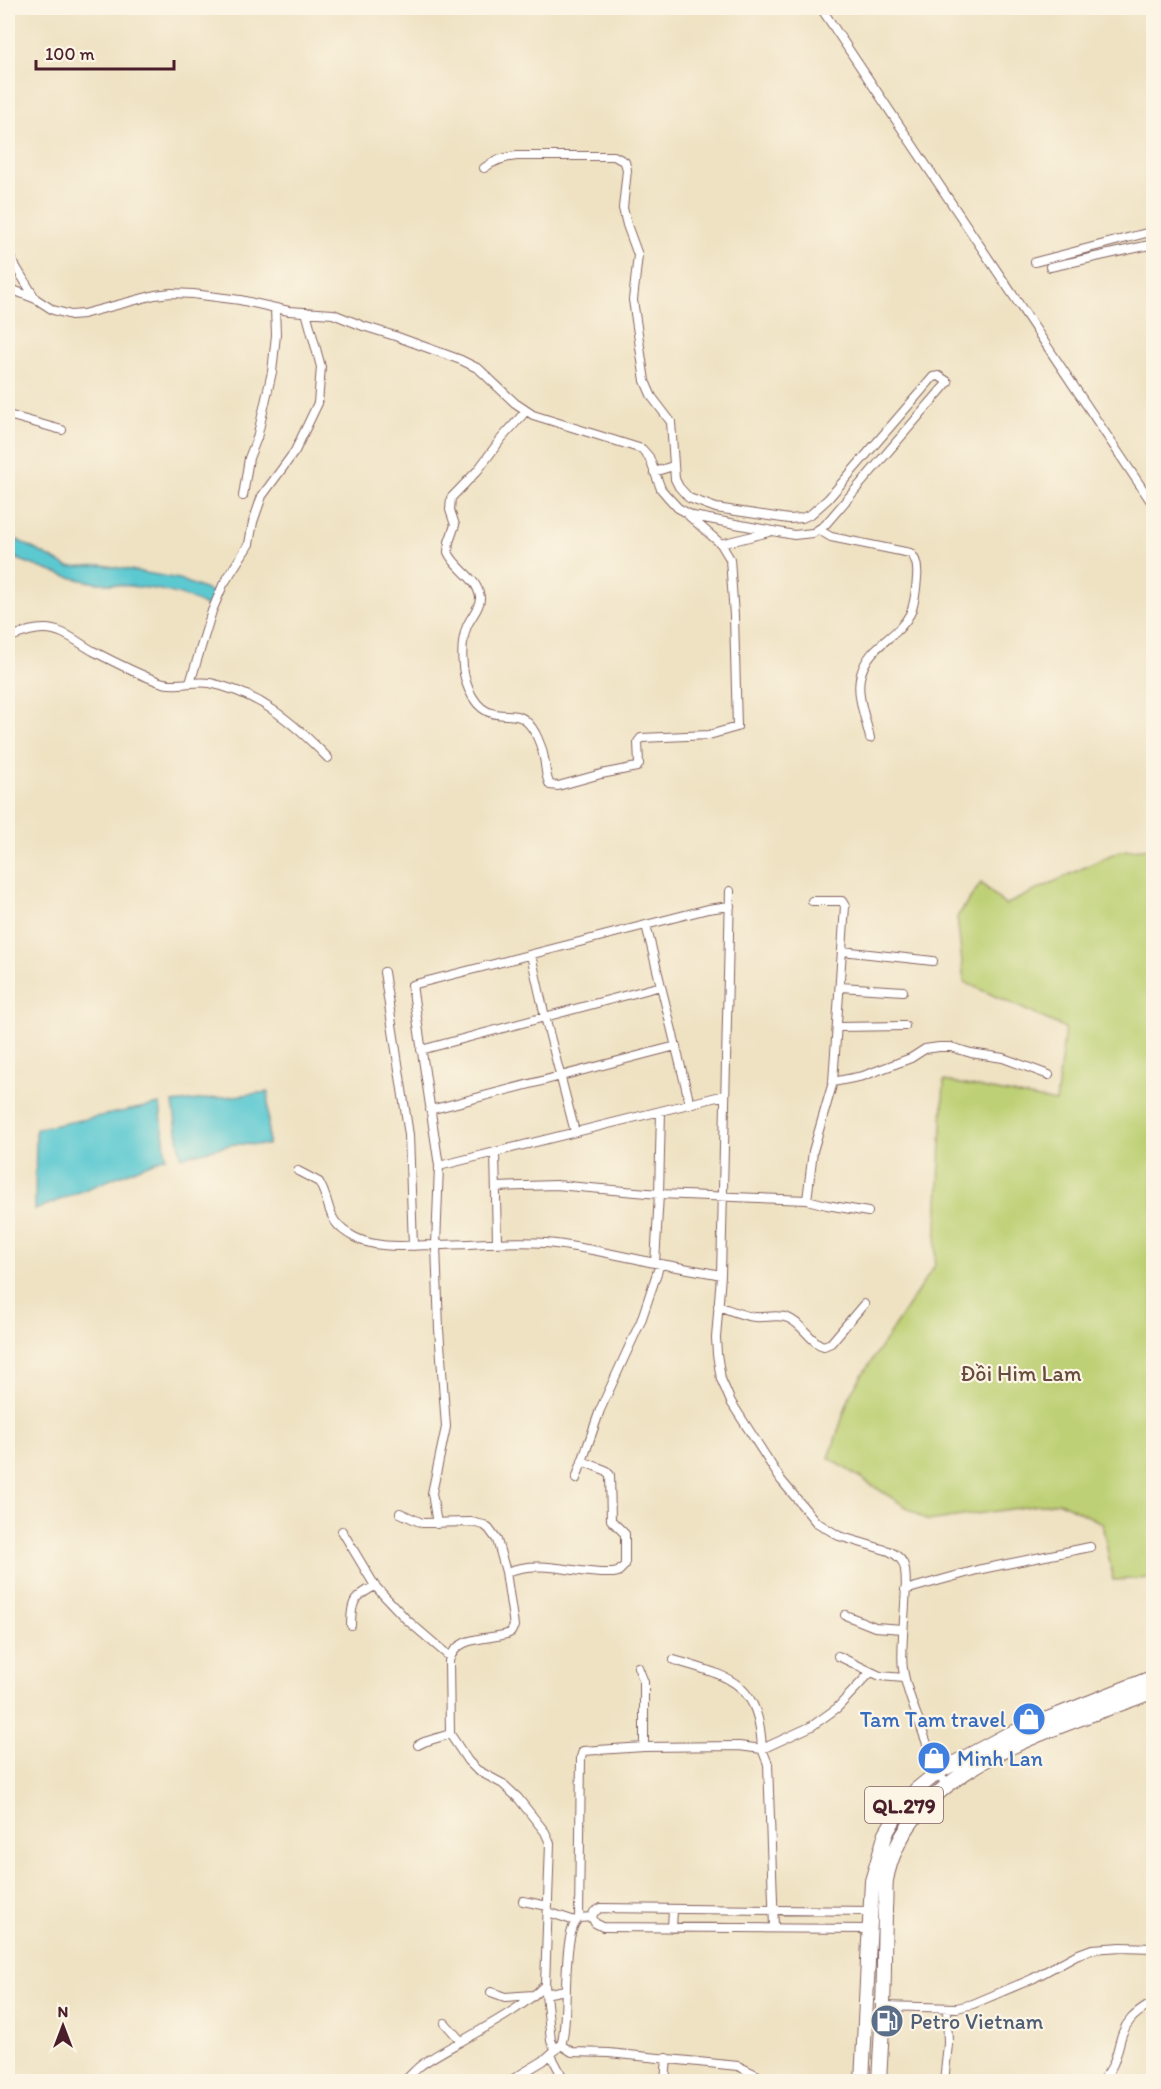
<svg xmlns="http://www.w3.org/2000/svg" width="1161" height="2089" viewBox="0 0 1161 2089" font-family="Itim,sans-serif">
  <rect width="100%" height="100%" fill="#fcf5e5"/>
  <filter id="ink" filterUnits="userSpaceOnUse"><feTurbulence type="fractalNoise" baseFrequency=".0167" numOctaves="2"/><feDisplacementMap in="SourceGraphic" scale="12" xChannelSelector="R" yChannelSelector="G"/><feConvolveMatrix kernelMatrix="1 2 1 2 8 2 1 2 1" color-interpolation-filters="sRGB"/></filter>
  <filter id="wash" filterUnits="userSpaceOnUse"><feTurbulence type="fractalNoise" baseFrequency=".008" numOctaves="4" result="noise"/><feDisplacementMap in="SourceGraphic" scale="24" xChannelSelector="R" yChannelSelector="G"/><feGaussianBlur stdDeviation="1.35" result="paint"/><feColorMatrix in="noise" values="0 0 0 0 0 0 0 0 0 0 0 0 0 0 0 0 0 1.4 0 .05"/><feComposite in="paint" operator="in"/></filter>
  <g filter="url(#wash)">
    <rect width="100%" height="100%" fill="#efe2c3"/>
    <path fill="#bdd074" stroke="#847850" stroke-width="1.5" d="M 1153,848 L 1153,1578 L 1113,1580 L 1102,1523 L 1060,1502 L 928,1521 L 829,1458 L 851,1392 L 935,1265 L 944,1081 L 1056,1102 L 1065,1028 L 964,982 L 957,917 L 981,883 L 1005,905 L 1119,851 Z"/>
    <path fill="#5cc9d1" stroke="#53747e" stroke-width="1.5" d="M 8,535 L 68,567 L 103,565 L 179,579 L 216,594 L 210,608 C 169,585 136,588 92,582 C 63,577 34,566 8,555 Z
      M 268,1092 L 268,1145 L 234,1144 L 181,1157 L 173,1103 Z
      M 160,1104 L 166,1157 L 35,1210 L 36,1129 Z"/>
  </g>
  <g filter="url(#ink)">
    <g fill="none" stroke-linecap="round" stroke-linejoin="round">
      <g stroke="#846360" stroke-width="10">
        <path id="street" d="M 821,8 L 1154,506
          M 8,254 L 35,298
          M 1035,262 L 1154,231
          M 1050,267 L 1154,244
          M 8,288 L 36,299 L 53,310 L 71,315 L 83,314 L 155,295 L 171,293 L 193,294 L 240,300 L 289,311 L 333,314 L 363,326 L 395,336 L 461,360 L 479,369 L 515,403 L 533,415 L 642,449 L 649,457 L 661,489 L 667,496 L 678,508 L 693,516 L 794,535 L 813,533 L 825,525 L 948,382 L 939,376 L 933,377 L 828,499 L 811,514 L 802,518 L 789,519 L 716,508 L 689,498 L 679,487 L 675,479 L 671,422 L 652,397 L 645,381 L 633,300 L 638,255 L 627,225 L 623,208 L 627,170 L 625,162 L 614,156 L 517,156 C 504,157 495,160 484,168
          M 526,411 L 501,439 L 478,470 L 451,498 L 450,510 L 455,525 L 449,542 L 448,552 C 455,569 477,577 480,597 C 481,606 471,617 467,626 C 460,644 461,672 469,690 C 486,728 512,707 526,721 C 535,729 542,746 544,758 C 546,767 545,776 550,785 L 558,786 L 601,774 L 637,767 L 639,764 L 638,742 L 641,738 L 709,735 L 737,727 L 734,616 L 730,559 L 721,544 L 689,516
          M 8,415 L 62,430
          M 654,472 L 673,466
          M 243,496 L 249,458 L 257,438 L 272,372 L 276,335 L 275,308
          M 819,530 L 831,537 L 910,553 C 917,559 918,568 917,578 C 916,590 915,604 910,614 C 897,639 870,643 861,674 C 855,693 866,719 870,738
          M 721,544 L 769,532
          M 8,638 C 19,634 30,629 43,629 C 62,628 77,642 93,651 C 114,662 137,674 160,682 C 176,688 193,680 210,683 C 259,693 294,723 328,758
          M 190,683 L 212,611 L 223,585 L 249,544 L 253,522 L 262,496 L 295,451 L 318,403 L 321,367 L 306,312
          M 730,891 L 721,1275 L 716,1338 L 717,1354 L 721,1379 L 731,1402 L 781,1480 L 816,1522 L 839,1536 L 889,1551 C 895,1554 900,1557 903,1563 C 911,1578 899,1645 903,1669 C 906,1690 915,1710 922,1730 C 929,1749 935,1768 946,1785
          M 646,925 L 690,1104
          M 842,951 L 933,961
          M 531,955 L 545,1017 L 575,1132
          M 384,972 L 409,1135 L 413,1246
          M 840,987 L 903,991
          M 838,1027 L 905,1026
          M 421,1050 L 661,986
          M 833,1082 L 863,1076 L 911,1058 L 925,1049 L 939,1047 L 951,1047 L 971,1053 L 1003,1058 L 1049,1075
          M 430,1110 L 676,1046
          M 495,1152 L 497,1242
          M 439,1166 L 725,1095
          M 298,1171 L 319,1182 C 333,1206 324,1221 354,1237 C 378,1250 410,1245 436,1245 C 472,1245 509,1240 546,1243 C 579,1246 612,1254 645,1261 C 670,1266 696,1270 721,1275
          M 496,1187 L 556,1185 L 659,1194 L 807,1200 L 813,1151 L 833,1082 L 845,906 L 842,901 L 812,901
          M 807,1200 L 827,1205 L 868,1212
          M 655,1263 L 659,1194 L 661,1111
          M 718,1306 C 730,1310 742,1316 755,1317 C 766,1318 777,1314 788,1318 C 802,1323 812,1344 824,1346 L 831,1343 L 864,1304
          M 576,1479 L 600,1410 L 641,1321 L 660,1264
          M 400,1513 L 422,1523 L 471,1522 L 484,1525 L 489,1529 L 497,1540 L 506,1572 L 514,1626 L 511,1632 L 507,1634 C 487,1640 456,1635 449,1661 L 450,1734 L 468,1761 L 477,1770 L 503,1784 L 518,1798 L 545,1832 L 550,1843 L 545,1985 L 551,2041 L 556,2050
          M 437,1524 L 432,1493 L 446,1427 L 439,1329 L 436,1245 L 439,1166 L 412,985 L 708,909 L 730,906
          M 342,1531 L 375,1586 L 407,1620 L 450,1657
          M 506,1572 C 545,1558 575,1575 613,1573 L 618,1572 L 625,1565 L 625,1534 L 611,1520 L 610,1475 L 605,1470 L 582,1461
          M 905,1590 L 977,1570 L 1090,1547
          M 845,1615 L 875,1627 L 903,1629
          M 351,1625 C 351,1601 354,1597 375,1586
          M 838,1656 L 880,1676 L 904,1678
          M 674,1660 C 731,1677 759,1682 762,1749 L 812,1726 L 837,1708 L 870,1673
          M 638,1667 L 644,1682 L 644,1747
          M 418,1745 L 424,1742 L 450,1734
          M 523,1901 L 548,1906
          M 548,1912 L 575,1921
          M 592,1917 L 595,1923 L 603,1927 L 870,1929
          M 579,1918 L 581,1757 L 583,1751 L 644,1747 L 739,1746 L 762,1749 L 768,1764 L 774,1927
          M 672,1928 L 673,1909
          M 491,1992 L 505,1997 L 533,1995
          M 545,1994 L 565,1990
          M 883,2006 L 957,2008 L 973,2004 L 1032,1979 L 1076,1955 L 1092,1949 L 1121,1947 L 1154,1948
          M 445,2023 L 461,2041
          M 561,2045 L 572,2052 L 609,2053 L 738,2066 L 771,2082
          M 551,2055 L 562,2076 L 562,2082
          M 403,2082 C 409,2077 414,2071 420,2066 C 432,2057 447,2049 460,2042 C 489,2025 521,2009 545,1985
          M 508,2082 L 543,2061 L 561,2045 C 570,2021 560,1933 579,1918 L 592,1917 L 594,1912 L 601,1908 L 871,1911
          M 665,2082 L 667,2058
          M 944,2082 L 948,2044 L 947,2009
          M 1100,2082 C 1123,2061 1114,2038 1131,2019 C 1137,2012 1146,2007 1154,2002"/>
      </g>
      <g stroke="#846360" stroke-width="16">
        <path id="highway" d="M 862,2082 L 872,1881 L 886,1833 L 899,1811 L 916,1790 L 938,1772 L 1007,1735 L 1154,1677
          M 879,2082 C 881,2042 884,2002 884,1963 C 884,1944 885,1926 885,1908 C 886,1899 885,1889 886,1880 C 908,1764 1059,1729 1154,1691"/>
      </g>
      <use href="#street" stroke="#fff" stroke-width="8"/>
      <use href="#highway" stroke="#fff" stroke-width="14"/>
    </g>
  </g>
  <defs>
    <g id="shop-disc" transform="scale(1.725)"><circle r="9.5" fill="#3f7fe0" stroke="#fcf5e5"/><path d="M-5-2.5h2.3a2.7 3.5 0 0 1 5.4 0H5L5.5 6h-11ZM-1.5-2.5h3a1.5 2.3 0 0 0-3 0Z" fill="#fff"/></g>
    <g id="fuel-disc" transform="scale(1.725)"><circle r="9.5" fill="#5c6f8a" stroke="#fcf5e5"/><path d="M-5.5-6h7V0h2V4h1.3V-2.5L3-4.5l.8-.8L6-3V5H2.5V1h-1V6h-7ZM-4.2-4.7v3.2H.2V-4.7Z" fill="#fff"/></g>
  </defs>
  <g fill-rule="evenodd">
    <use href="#shop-disc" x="1029" y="1719"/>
    <use href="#shop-disc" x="934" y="1758"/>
    <use href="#fuel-disc" x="887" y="2021"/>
  </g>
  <g text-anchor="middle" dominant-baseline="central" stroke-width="4.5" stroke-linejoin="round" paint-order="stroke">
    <rect fill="#fcf5e5" stroke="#7f5f63" stroke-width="1.5" x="865" y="1787" width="78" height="36" rx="4.5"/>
    <g font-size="21" font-weight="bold" fill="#4a1f2b">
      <text x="904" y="1805">QL.279</text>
    </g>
    <g font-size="22" fill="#674b3d" stroke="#fcf5e5">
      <text x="1021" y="1373">Đồi Him Lam</text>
    </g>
    <g font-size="22" fill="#366cbe" stroke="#fcf5e5" text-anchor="end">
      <text x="1006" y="1719">Tam Tam travel</text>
      <text x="957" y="1758" text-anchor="start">Minh Lan</text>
    </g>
    <g font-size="22" fill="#4e5e75" stroke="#fcf5e5" text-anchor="start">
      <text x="910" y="2021">Petro Vietnam</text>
    </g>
  </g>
  <rect width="1161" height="2089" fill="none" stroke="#fcf5e5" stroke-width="30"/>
  <g transform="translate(63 2026)" stroke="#fcf5e5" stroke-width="4.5" paint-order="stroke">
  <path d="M0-4.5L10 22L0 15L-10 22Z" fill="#4a1f2b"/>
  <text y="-9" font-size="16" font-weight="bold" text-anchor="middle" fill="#4a1f2b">N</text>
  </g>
  <path d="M36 60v9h138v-9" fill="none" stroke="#4a1f2b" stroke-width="3"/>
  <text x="45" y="60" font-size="18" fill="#4a1f2b" stroke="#fcf5e5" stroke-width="4.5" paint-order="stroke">100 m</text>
</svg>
